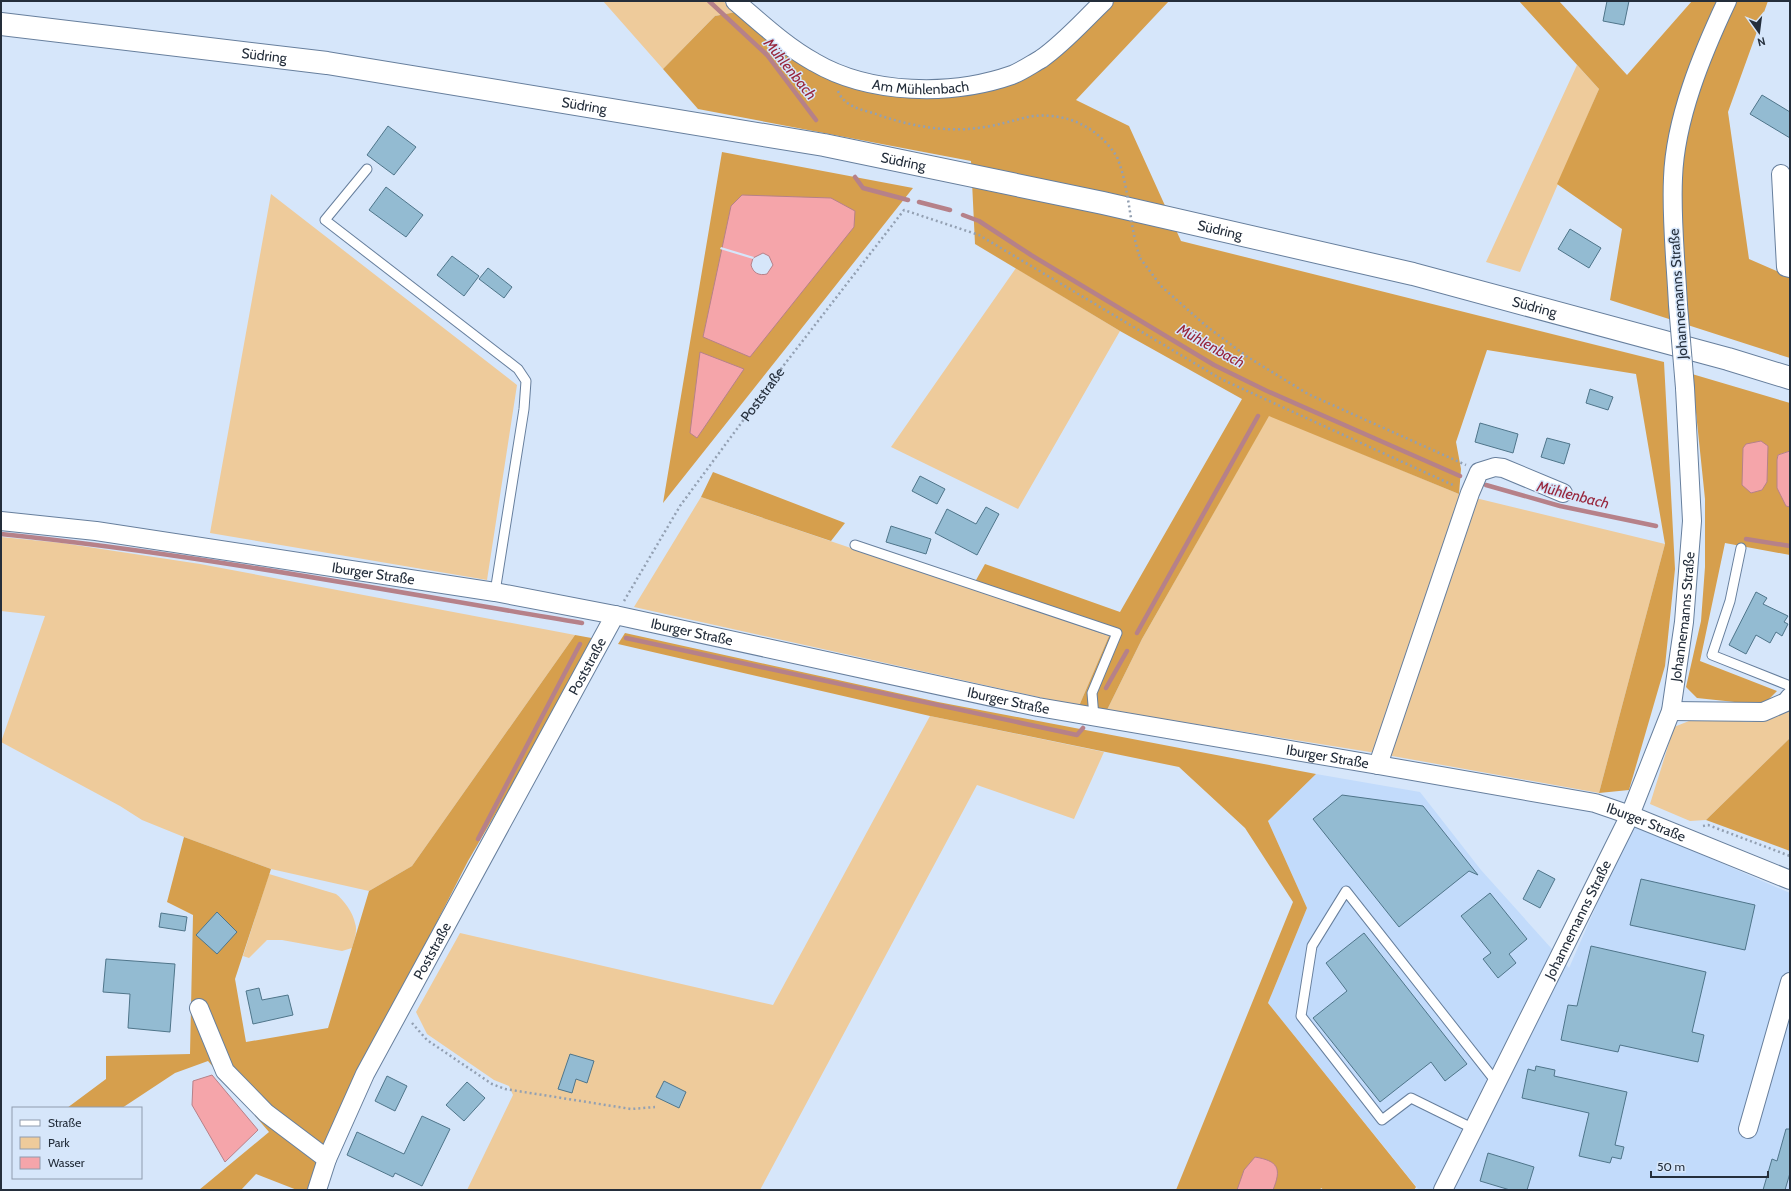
<svg xmlns="http://www.w3.org/2000/svg" width="1791" height="1191" viewBox="0 0 1791 1191" font-family="Cabin,sans-serif">
  <rect width="100%" height="100%" fill="#d6e6fa"/>
  <path fill="#c2dbfb" d="M 1316,774 L 1420,792 L 1481,870 L 1569,968 L 1632,824 L 1790,893 L 1790,1190 L 1419,1190 L 1268,1003 L 1307,908 L 1268,821 Z"/>
  <path fill="#eecb9b" d="M 603,1 L 723,1 L 736,12 L 715,16 L 663,69 Z
    M 1577,65 L 1599,89 L 1520,272 L 1486,262 Z
    M 271,194 L 517,385 L 487,580 L 210,533 Z
    M 1016,268 L 1120,331 L 1018,509 L 891,447 Z
    M 1269,415 L 1459,494 L 1665,544 L 1599,793 L 1370,752 L 1107,710 L 1142,639 Z
    M 701,497 L 1109,636 L 1079,706 L 634,607 Z
    M 1,537 L 62,543 L 200,564 L 575,635 L 412,866 L 369,891 L 271,869 L 184,837 L 142,820 L 120,806 L 1,742 L 45,616 L 1,611 Z
    M 1790,709 L 1790,738 L 1706,820 L 1690,821 L 1650,804 L 1674,727 L 1699,717 L 1751,722 Z
    M 930,716 L 1104,752 L 1074,819 L 977,785 L 760,1190 L 467,1190 L 513,1095 L 509,1086 L 494,1080 L 427,1034 L 416,1012 L 460,933 L 773,1005 Z
    M 269,874 L 336,894 C 344,900 353,913 355,923 C 358,931 354,940 352,948 L 342,951 L 282,940 L 267,940 L 249,958 L 243,956 Z"/>
  <path fill="#d69f4d" fill-rule="evenodd" d="M 1115,1 L 1169,1 L 1076,100 L 1129,126 L 1181,241 L 1664,362 L 1675,569 L 1665,666 L 1629,790 L 1599,793 L 1665,544 L 1636,374 L 1487,350 L 1456,442 L 1461,469 L 1459,494 L 1269,416 L 1142,639 L 1107,710 L 1079,706 L 1109,636 L 971,589 L 985,564 L 1120,612 L 1242,399 L 1120,331 L 975,244 L 971,161 L 698,109 L 663,69 L 715,16 L 736,12 L 818,73 L 949,95 L 1066,48 Z
    M 1519,1 L 1559,1 L 1627,75 L 1692,1 L 1768,1 L 1728,112 L 1749,259 L 1790,277 L 1790,358 L 1610,300 L 1622,229 L 1557,184 L 1599,89 Z
    M 722,152 L 913,188 L 663,503 ZM 742,195 L 854,227 L 703,337 Z
    M 1692,374 L 1790,403 L 1790,451 L 1778,455 L 1777,460 L 1786,506 L 1790,507 L 1790,555 L 1725,543 L 1700,661 L 1777,691 L 1763,705 L 1697,698 L 1686,687 L 1701,621 L 1705,567 L 1705,499 Z
    M 713,472 L 845,523 L 831,541 L 701,497 Z
    M 625,633 L 938,702 L 1316,774 L 1268,821 L 1307,908 L 1268,1003 L 1416,1187 L 1414,1190 L 1324,1190 L 1321,1188 L 1320,1190 L 1176,1190 L 1293,902 L 1245,828 L 1179,767 L 930,716 L 618,644 Z
    M 575,635 L 597,639 L 468,861 L 322,1147 L 307,1190 L 297,1190 L 256,1174 L 241,1190 L 199,1190 L 269,1132 L 208,1061 L 175,1073 L 122,1108 L 67,1108 L 106,1079 L 106,1056 L 190,1054 L 193,915 L 167,902 L 184,837 L 271,869 L 235,979 L 246,1042 L 328,1028 L 369,891 L 412,866 Z
    M 1790,738 L 1790,851 L 1706,820 Z"/>
  <path fill="#f5a5aa" stroke="#b68189" fill-rule="evenodd" d="M 742,195 L 831,198 L 855,211 L 854,227 L 750,357 L 703,337 L 731,206 ZM 763,253 L 769,256 L 773,265 L 767,274 C 759,276 753,273 751,265 L 753,258 Z
    M 700,352 L 744,369 L 697,438 L 690,433 Z
    M 1761,441 L 1768,446 L 1767,482 L 1762,490 L 1751,493 L 1742,485 L 1743,448 L 1746,444 Z
    M 1790,451 L 1790,507 L 1786,506 L 1777,488 L 1777,460 L 1778,455 Z
    M 212,1075 L 258,1130 L 225,1162 L 192,1105 L 193,1081 Z
    M 1255,1157 C 1278,1161 1282,1168 1273,1190 L 1237,1190 L 1244,1170 Z"/>
  <path fill="#d6e6fa" d="M 721,247 L 754,257 L 753,259 L 720,249 Z"/>
  <g fill="none" stroke-linecap="round" stroke-linejoin="round">
    <path stroke="#b68189" stroke-width="4.5" d="M 709,1 L 767,55 L 816,120
      M 855,177 L 863,188 L 908,200
      M 919,202 L 950,210
      M 963,215 L 979,221 L 1031,255 L 1214,365 L 1267,391 L 1460,476
      M 1486,485 L 1560,506 L 1656,526
      M 1,534 C 196,554 389,591 582,623
      M 1746,539 L 1790,546
      M 1137,633 L 1258,416
      M 626,638 L 1077,735 L 1083,728
      M 1106,688 L 1127,651
      M 478,839 L 580,644"/>
  </g>
  <path fill="#93bbd2" stroke="#4f758a" d="M 1607,1 L 1629,1 L 1624,25 L 1603,21 Z
    M 1762,95 L 1790,112 L 1790,138 L 1750,114 Z
    M 388,126 L 416,147 L 394,175 L 367,155 Z
    M 386,187 L 423,215 L 406,237 L 369,210 Z
    M 1570,229 L 1601,248 L 1589,268 L 1558,249 Z
    M 452,256 L 479,276 L 464,296 L 437,275 Z
    M 488,268 L 512,287 L 504,298 L 479,279 Z
    M 1590,389 L 1613,397 L 1608,410 L 1586,403 Z
    M 1480,423 L 1518,434 L 1513,453 L 1475,442 Z
    M 1547,438 L 1570,444 L 1564,464 L 1541,457 Z
    M 920,476 L 945,489 L 937,504 L 912,491 Z
    M 986,507 L 999,514 L 977,555 L 935,533 L 947,509 L 976,524 Z
    M 891,526 L 931,539 L 926,554 L 886,542 Z
    M 1756,592 L 1767,598 L 1763,604 L 1788,616 L 1784,622 L 1788,624 L 1782,636 L 1776,632 L 1770,643 L 1756,635 L 1746,654 L 1729,645 Z
    M 1342,795 L 1423,806 L 1478,875 L 1469,871 L 1399,927 L 1313,819 Z
    M 1538,870 L 1555,879 L 1540,908 L 1523,899 Z
    M 1641,879 L 1755,905 L 1745,950 L 1630,925 Z
    M 1490,893 L 1527,939 L 1509,954 L 1516,963 L 1498,978 L 1483,959 L 1491,953 L 1461,916 Z
    M 217,912 L 237,932 L 217,954 L 196,935 Z
    M 161,913 L 187,917 L 185,931 L 159,927 Z
    M 1364,933 L 1467,1064 L 1445,1081 L 1431,1062 L 1380,1102 L 1313,1018 L 1347,991 L 1326,963 Z
    M 1591,946 L 1706,972 L 1692,1032 L 1704,1035 L 1698,1062 L 1620,1045 L 1618,1052 L 1561,1040 L 1568,1005 L 1577,1006 Z
    M 106,959 L 175,964 L 170,1032 L 128,1028 L 130,994 L 103,992 Z
    M 259,988 L 262,1000 L 288,995 L 293,1015 L 253,1024 L 246,991 Z
    M 570,1054 L 594,1061 L 587,1083 L 576,1079 L 572,1093 L 558,1089 Z
    M 1536,1066 L 1555,1070 L 1554,1076 L 1627,1092 L 1615,1145 L 1624,1147 L 1621,1159 L 1612,1157 L 1610,1163 L 1579,1156 L 1589,1113 L 1522,1098 L 1528,1069 L 1535,1071 Z
    M 387,1076 L 407,1086 L 395,1111 L 375,1101 Z
    M 664,1081 L 686,1092 L 679,1108 L 656,1097 Z
    M 467,1082 L 485,1098 L 464,1121 L 446,1105 Z
    M 422,1116 L 450,1129 L 422,1186 L 395,1173 L 393,1177 L 347,1155 L 357,1132 L 404,1154 Z
    M 1786,1129 L 1790,1129 L 1790,1173 L 1785,1190 L 1763,1190 L 1772,1159 L 1777,1161 Z
    M 1488,1153 L 1534,1167 L 1527,1190 L 1510,1190 L 1480,1181 Z"/>
  <g fill="none" stroke-linecap="round" stroke-linejoin="round">
    <g stroke="#677f9d" stroke-width="11">
      <path id="lane" d="M 367,169 L 325,220 L 518,369 L 526,381 L 524,409 L 495,592
        M 855,545 L 1117,633 L 1092,693 L 1094,717
        M 1741,548 L 1730,601 L 1712,655 L 1790,686
        M 1474,1129 L 1411,1098 L 1382,1120 L 1301,1016 L 1312,946 L 1346,891 L 1497,1083"/>
    </g>
    <g stroke="#677f9d" stroke-width="20">
      <g id="street">
        <path id="s2" d="M 735,1 C 760,22 785,46 814,62 C 870,95 952,96 1012,75 C 1022,71 1032,64 1041,59 C 1064,43 1084,20 1104,1"/>
        <path d="M 1781,174 L 1786,267 L 1790,268"/>
        <path d="M 1678,305 C 1676,263 1671,220 1673,178 C 1675,119 1702,54 1727,1"/>
        <path id="s3" d="M 1,521 L 96,531 L 495,592 L 615,615 L 1038,707 L 1378,765 L 1595,803 L 1630,815 L 1790,880"/>
        <path d="M 1671,711 L 1763,712 L 1786,702 L 1790,697"/>
        <path d="M 1378,765 L 1470,493 L 1479,472 L 1495,467 L 1503,468 L 1563,493"/>
        <path d="M 199,1008 L 225,1071 L 266,1113 L 327,1159"/>
        <path d="M 1748,1129 L 1790,982"/>
        <path id="s4" d="M 317,1190 L 327,1159 L 365,1074 L 615,615"/>
        <path id="s5" d="M 1443,1190 L 1630,815 L 1671,711 L 1684,622 L 1692,521 L 1685,388"/>
      </g>
    </g>
    <g stroke="#677f9d" stroke-width="24">
      <g id="secondary">
        <path id="s6" d="M 1,24 L 327,63 L 824,145 L 1103,203 L 1413,274 L 1728,359 L 1790,378"/>
      </g>
    </g>
    <g stroke="#93a0b2" stroke-width="2.5" stroke-dasharray="2 3" stroke-linecap="butt">
      <path d="M 838,91 C 844,106 859,109 873,113 C 903,124 935,131 968,129 C 980,128 993,126 1004,123 C 1014,121 1024,117 1034,116 C 1068,113 1098,127 1117,157"/>
      <path d="M 1140,258 L 1161,286 L 1205,325 L 1246,356 L 1308,394 L 1466,465"/>
      <path id="s1" d="M 624,601 L 680,506 L 784,365 L 904,210 L 979,235 L 1221,379 L 1455,486"/>
      <path d="M 1703,826 L 1708,825 L 1790,856"/>
      <path d="M 412,1023 L 427,1040 L 492,1084 L 505,1089 L 631,1109 L 655,1107"/>
    </g>
    <use href="#lane" stroke="#fff" stroke-width="9"/>
    <use href="#street" stroke="#fff" stroke-width="18"/>
    <use href="#secondary" stroke="#fff" stroke-width="22"/>
    <g stroke="#677f9d" stroke-width="20" stroke-linecap="butt">
      <path id="street-bridge" d="M 1678,305 L 1685,388"/>
    </g>
    <path stroke="#93a0b2" stroke-width="2.5" stroke-dasharray="2 3" stroke-linecap="butt" d="M 1117,157 C 1130,189 1129,225 1140,258"/>
    <use href="#street-bridge" stroke="#fff" stroke-width="18"/>
  </g>
  <g text-anchor="middle" dominant-baseline="central" stroke-width="3" stroke-linejoin="round" paint-order="stroke">
    <g font-size="14" fill="#242e3b" stroke="#d6e6fa">
      <text stroke="none"><textPath href="#s6" startOffset="265">Südring</textPath></text>
      <text stroke="none"><textPath href="#s2" startOffset="211">Am Mühlenbach</textPath></text>
      <text stroke="none"><textPath href="#s6" startOffset="589">Südring</textPath></text>
      <text stroke="none"><textPath href="#s6" startOffset="913">Südring</textPath></text>
      <text stroke="none"><textPath href="#s6" startOffset="1237">Südring</textPath></text>
      <text transform="translate(1678 294) rotate(-94)">Johannemanns Straße</text>
      <text stroke="none"><textPath href="#s6" startOffset="1561">Südring</textPath></text>
      <text stroke="none"><textPath href="#s1" startOffset="249">Poststraße</textPath></text>
      <text stroke="none"><textPath href="#s3" startOffset="376">Iburger Straße</textPath></text>
      <text stroke="none"><textPath href="#s5" startOffset="626">Johannemanns Straße</textPath></text>
      <text stroke="none"><textPath href="#s3" startOffset="700">Iburger Straße</textPath></text>
      <text stroke="none"><textPath href="#s4" startOffset="590">Poststraße</textPath></text>
      <text stroke="none"><textPath href="#s3" startOffset="1024">Iburger Straße</textPath></text>
      <text stroke="none"><textPath href="#s3" startOffset="1348">Iburger Straße</textPath></text>
      <text stroke="none"><textPath href="#s3" startOffset="1674">Iburger Straße</textPath></text>
      <text stroke="none"><textPath href="#s5" startOffset="302">Johannemanns Straße</textPath></text>
      <text stroke="none"><textPath href="#s4" startOffset="266">Poststraße</textPath></text>
    </g>
    <g font-size="15" font-style="italic" fill="#98263c" stroke="#d6e6fa">
      <text transform="translate(790 69) rotate(51)">Mühlenbach</text>
      <text transform="translate(1211 346) rotate(29)">Mühlenbach</text>
      <text transform="translate(1573 495) rotate(14)">Mühlenbach</text>
    </g>
  </g>
  <rect width="1791" height="1191" fill="none" stroke="#242e3b" stroke-width="4"/>
  <rect x="12" y="1107" width="130" height="72" fill="#d6e6fa" stroke="#8f9cae"/>
  <rect x="20" y="1120" width="20" height="6" fill="#ffffff" stroke="#8f9cae"/>
  <text x="48" y="1127" font-size="12" fill="#242e3b">Straße</text>
  <rect x="20" y="1137" width="20" height="12" fill="#eecb9b" stroke="#8f9cae"/>
  <text x="48" y="1147" font-size="12" fill="#242e3b">Park</text>
  <rect x="20" y="1157" width="20" height="12" fill="#f5a5aa" stroke="#8f9cae"/>
  <text x="48" y="1167" font-size="12" fill="#242e3b">Wasser</text>
  <g transform="translate(1759 32) rotate(166)" stroke="#d6e6fa" stroke-width="3" paint-order="stroke">
  <path d="M0-3L7 15L0 10L-7 15Z" fill="#242e3b"/>
  <text y="-6" font-size="11" font-weight="bold" text-anchor="middle" fill="#242e3b">N</text>
  </g>
  <path d="M1651 1171v6h117v-6" fill="none" stroke="#242e3b" stroke-width="2"/>
  <text x="1657" y="1171" font-size="12" fill="#242e3b" stroke="#d6e6fa" stroke-width="3" paint-order="stroke">50 m</text>
</svg>
